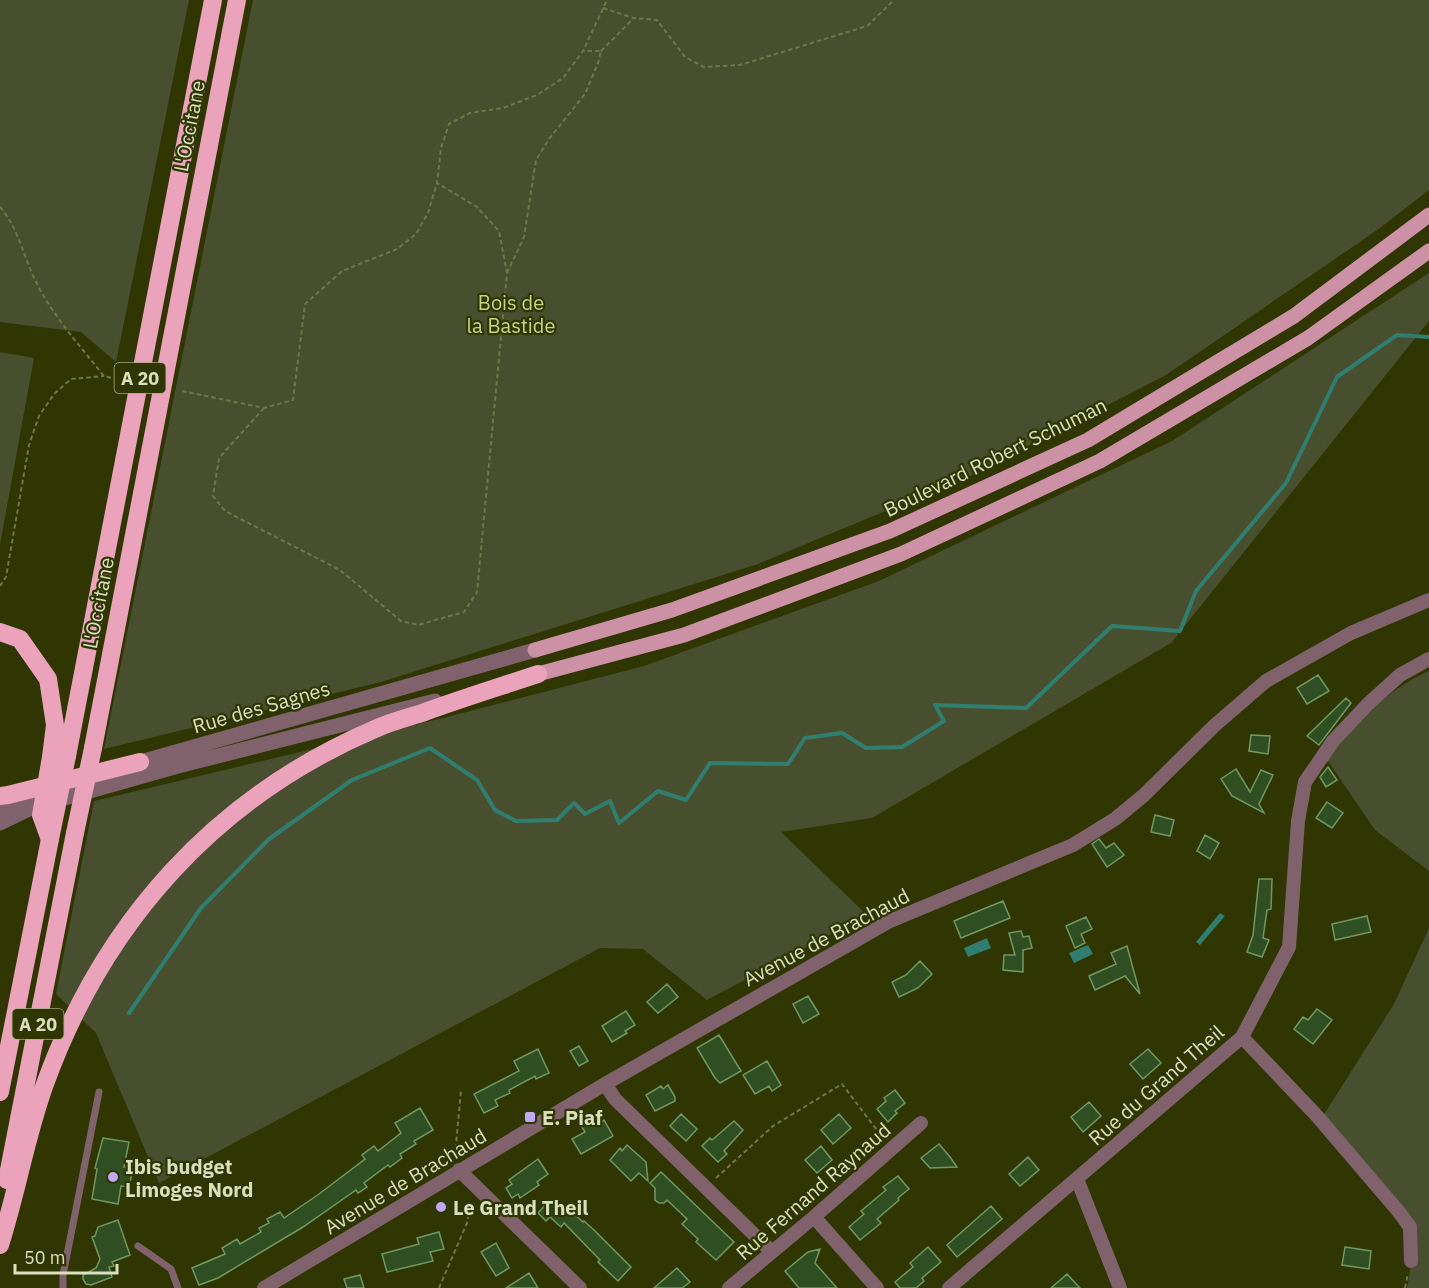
<svg xmlns="http://www.w3.org/2000/svg" width="1429" height="1288" viewBox="0 0 1429 1288" font-family="'IBM Plex Sans',sans-serif">
  <rect width="100%" height="100%" fill="#2f3601"/>
  <path fill="#484f2f" d="M 0,0 L 189,0 L 116,362 L 81,332 L 0,322 Z
    M 253,0 L 1429,0 L 1429,190 L 1380,228 L 1166,375 L 972,475 L 758,564 L 381,682 L 104,749 Z
    M 1429,273 L 1429,321 L 1171,643 L 872,818 L 781,832 L 867,915 L 707,1000 L 643,949 L 600,948 L 159,1183 L 96,1033 L 56,994 L 94,801 L 443,718 L 644,666 L 879,581 L 1172,441 Z
    M 0,352 L 34,358 L 0,545 Z
    M 1429,671 L 1429,871 L 1375,830 L 1326,758 C 1358,724 1385,690 1429,671 Z
    M 1429,928 L 1429,1288 L 1407,1288 L 1416,1238 L 1323,1116 L 1394,1004 Z"/>
  <path fill="#307e6f" d="M 1220,913 L 1225,916 L 1200,945 L 1196,942 Z
    M 987,938 L 991,948 L 968,957 L 964,948 Z
    M 1088,945 L 1093,954 L 1074,963 L 1069,953 Z"/>
  <g fill="none" stroke-linecap="round" stroke-linejoin="round">
    <path stroke="#307e6f" stroke-width="4" d="M 129,1013 L 201,908 L 269,839 L 352,780 L 430,748 L 477,780 L 495,810 L 516,821 L 557,820 L 574,803 L 585,814 L 610,801 L 619,823 L 658,791 L 686,800 L 710,763 L 788,764 L 805,738 L 842,733 L 866,748 L 902,747 L 944,721 L 935,705 L 1026,708 L 1112,626 L 1180,631 L 1196,591 L 1286,483 L 1337,377 L 1397,335 L 1429,337"/>
  </g>
  <path fill="#2f4f22" stroke="#719862" stroke-width="1.5" d="M 1318,675 L 1329,691 L 1307,704 L 1297,688 Z
    M 1346,698 L 1351,703 L 1319,745 L 1307,736 Z
    M 1251,735 L 1270,736 L 1268,754 L 1249,751 Z
    M 1328,767 L 1337,780 L 1326,787 L 1320,777 Z
    M 1236,769 L 1250,792 L 1261,770 L 1273,775 L 1259,804 L 1264,813 L 1232,796 L 1221,779 Z
    M 1327,802 L 1343,813 L 1332,828 L 1316,818 Z
    M 1155,815 L 1174,820 L 1170,836 L 1151,832 Z
    M 1205,835 L 1219,843 L 1210,859 L 1197,851 Z
    M 1099,839 L 1106,848 L 1114,843 L 1124,855 L 1107,867 L 1092,844 Z
    M 1259,879 L 1272,879 L 1271,909 L 1267,910 L 1263,938 L 1269,940 L 1262,957 L 1247,952 L 1253,935 Z
    M 1003,901 L 1010,918 L 961,938 L 954,921 Z
    M 1367,916 L 1371,932 L 1335,940 L 1332,924 Z
    M 1086,917 L 1092,929 L 1081,934 L 1085,943 L 1075,948 L 1066,926 Z
    M 1021,931 L 1023,937 L 1029,936 L 1032,948 L 1023,950 L 1023,972 L 1003,970 L 1004,955 L 1015,955 L 1009,933 Z
    M 1127,946 L 1140,994 L 1125,976 L 1095,990 L 1089,976 L 1116,964 L 1111,953 Z
    M 920,961 L 932,974 L 918,988 L 899,997 L 892,982 L 906,975 Z
    M 667,984 L 678,997 L 658,1013 L 647,1002 Z
    M 808,996 L 819,1014 L 803,1023 L 793,1004 Z
    M 1317,1009 L 1332,1020 L 1313,1044 L 1294,1029 L 1303,1017 L 1308,1020 Z
    M 626,1011 L 635,1025 L 625,1031 L 627,1033 L 612,1042 L 602,1026 Z
    M 719,1035 L 741,1071 L 720,1083 L 715,1078 L 697,1048 Z
    M 579,1046 L 588,1061 L 579,1066 L 570,1051 Z
    M 538,1049 L 549,1073 L 536,1079 L 535,1076 L 509,1090 L 510,1093 L 495,1100 L 498,1106 L 484,1113 L 474,1094 L 519,1071 L 514,1061 Z
    M 1148,1049 L 1161,1063 L 1143,1079 L 1130,1064 Z
    M 767,1061 L 781,1085 L 772,1091 L 769,1086 L 755,1094 L 743,1075 Z
    M 668,1085 L 675,1097 L 675,1101 L 655,1111 L 646,1095 L 661,1086 L 663,1089 Z
    M 895,1090 L 905,1103 L 895,1111 L 897,1113 L 888,1122 L 877,1109 L 886,1101 L 884,1098 Z
    M 1089,1102 L 1101,1116 L 1083,1132 L 1071,1117 Z
    M 420,1108 L 433,1130 L 414,1141 L 416,1144 L 400,1154 L 402,1158 L 390,1167 L 388,1165 L 364,1183 L 367,1187 L 358,1193 L 356,1190 L 303,1227 L 218,1278 L 199,1285 L 192,1268 L 225,1254 L 222,1248 L 237,1239 L 240,1244 L 261,1232 L 259,1228 L 269,1223 L 267,1219 L 280,1212 L 284,1218 L 319,1194 L 365,1159 L 362,1155 L 374,1146 L 378,1151 L 401,1133 L 395,1123 Z
    M 681,1114 L 697,1129 L 686,1141 L 670,1126 Z
    M 839,1114 L 851,1128 L 833,1144 L 821,1130 Z
    M 594,1120 L 596,1125 L 604,1120 L 613,1136 L 581,1154 L 572,1139 L 585,1132 L 582,1127 Z
    M 734,1121 L 743,1130 L 724,1151 L 727,1154 L 718,1162 L 702,1146 L 710,1138 L 712,1140 Z
    M 103,1138 L 129,1142 L 124,1167 L 133,1169 L 129,1187 L 121,1186 L 118,1204 L 92,1199 L 97,1169 L 95,1168 Z
    M 939,1144 L 950,1157 L 957,1167 L 930,1168 L 921,1158 Z
    M 627,1145 L 646,1162 L 648,1181 L 639,1173 L 631,1181 L 610,1160 L 620,1148 L 622,1151 Z
    M 821,1146 L 832,1160 L 817,1173 L 805,1160 Z
    M 1028,1157 L 1039,1170 L 1020,1186 L 1009,1174 Z
    M 538,1159 L 548,1174 L 537,1182 L 539,1185 L 520,1198 L 518,1194 L 512,1198 L 506,1188 L 512,1184 L 509,1180 Z
    M 661,1172 L 734,1242 L 716,1260 L 696,1242 L 698,1239 L 682,1224 L 687,1219 L 667,1200 L 664,1203 L 659,1203 L 655,1200 L 655,1188 L 650,1183 Z
    M 898,1176 L 909,1189 L 898,1198 L 899,1200 L 877,1219 L 881,1223 L 860,1240 L 849,1227 L 864,1214 L 861,1211 L 886,1190 L 883,1187 Z
    M 549,1201 L 557,1209 L 562,1203 L 583,1222 L 584,1221 L 594,1230 L 631,1267 L 618,1281 L 598,1262 L 600,1260 L 564,1223 L 561,1227 L 550,1217 L 546,1221 L 538,1213 Z
    M 991,1206 L 1002,1219 L 957,1257 L 947,1245 Z
    M 118,1220 L 130,1255 L 112,1262 L 114,1266 L 109,1267 L 112,1277 L 91,1285 L 86,1284 L 83,1279 L 83,1275 L 96,1268 L 100,1259 L 92,1237 L 95,1236 L 98,1227 Z
    M 439,1232 L 444,1249 L 430,1252 L 433,1261 L 387,1272 L 382,1254 L 419,1244 L 417,1238 Z
    M 496,1243 L 509,1268 L 496,1276 L 481,1252 Z
    M 928,1247 L 941,1262 L 922,1278 L 924,1281 L 916,1288 L 900,1288 L 895,1282 L 913,1267 L 910,1263 Z
    M 1345,1247 L 1371,1251 L 1369,1269 L 1342,1265 Z
    M 820,1249 L 815,1263 L 837,1288 L 799,1288 L 785,1271 L 808,1252 Z
    M 677,1268 L 690,1282 L 682,1288 L 654,1288 Z
    M 529,1273 L 538,1288 L 506,1288 Z
    M 1067,1274 L 1080,1288 L 1051,1288 Z
    M 360,1275 L 364,1288 L 347,1288 L 344,1279 Z"/>
  <g fill="none" stroke-linecap="round" stroke-linejoin="round">
    <path stroke="#6f7649" stroke-width="2" stroke-dasharray="4.5 3" stroke-linecap="butt" d="M 603,8 L 633,18 L 657,20 L 685,57 L 704,67 L 740,65 L 867,26 L 894,0
      M 601,51 L 633,19
      M 0,207 C 19,229 23,256 36,282 C 53,316 80,346 104,376 L 116,379
      M 507,273 L 524,237 L 536,160 L 549,139 L 585,94 L 598,63 L 601,51 L 583,51
      M 182,391 L 264,408 L 293,400 L 305,304 L 342,271 L 397,249 L 416,234 L 428,213 L 437,183 L 441,148 L 449,124 L 470,113 L 503,108 L 537,95 L 563,78 L 583,51 L 607,0
      M 264,408 L 219,458 L 213,496 L 225,511 L 340,570 L 401,621 L 418,625 L 464,612 L 477,592 L 507,273 L 499,231 L 477,207 L 437,183
      M 0,586 L 6,577 L 29,445 L 39,416 L 54,394 L 71,379 L 104,376
      M 455,1156 L 461,1090
      M 716,1178 L 773,1126 L 842,1084 L 883,1138
      M 439,1288 L 467,1223 L 471,1203
      M 1405,1288 L 1408,1273"/>
    <path stroke="#80626c" stroke-width="7" d="M 138,1246 L 171,1269 L 178,1288
      M 63,1288 L 63,1275 L 99,1092"/>
    <path stroke="#80626c" stroke-width="14" d="M 1242,1037 L 1317,1116 L 1399,1212 L 1410,1227 L 1411,1261
      M 605,1084 L 615,1099 L 771,1251
      M 459,1170 L 580,1288
      M 1077,1179 L 1120,1288
      M 814,1217 L 877,1288
      M 264,1288 L 605,1084 L 890,921 L 1073,845 L 1115,819 L 1143,796 L 1214,726 L 1266,681 L 1351,633 L 1429,600
      M 729,1288 L 814,1217 L 921,1123
      M 949,1288 L 1242,1037 L 1289,947 L 1298,821 L 1305,782 L 1333,741 L 1368,704 L 1400,675 L 1429,659"/>
    <path stroke="#80626c" stroke-width="15" d="M 130,765 L 535,650
      M 0,812 L 38,794
      M 0,823 L 33,807 L 178,766 L 435,701"/>
    <path stroke="#cc91a5" stroke-width="15" d="M 535,650 L 672,610 L 890,531 L 1088,440 L 1294,316 L 1429,215
      M 538,674 L 684,635 L 901,554 L 1100,461 L 1308,338 L 1429,251"/>
    <path stroke="#eaa3bb" stroke-width="18" d="M 0,632 L 20,639 L 48,679 L 55,725 L 51,757
      M 93,748 L 237,0
      M 67,756 L 213,0
      M 0,796 L 8,795 L 140,762
      M 0,1092 L 50,839
      M 7,1180 L 75,833
      M 0,1245 C 17,1192 26,1136 45,1084 C 104,921 216,797 375,729 C 390,722 406,718 422,713 C 460,699 499,687 538,674"/>
    <path stroke="#eaa3bb" stroke-width="18" d="M 75,833 L 93,748
      M 49,837 L 41,815 L 51,757
      M 50,839 L 67,756"/>
  </g>
  <g fill="#bfa9f4" stroke="#2f3601" stroke-width="2">
    <rect x="524" y="1111" width="12" height="12" rx="3"/>
    <circle cx="113" cy="1177" r="6"/>
    <circle cx="441" cy="1207" r="6"/>
  </g>
  <g text-anchor="middle" dominant-baseline="central" stroke-width="4.5" stroke-linejoin="round" paint-order="stroke">
    <g fill="#2f3601" stroke="#a6ad86" stroke-width="1.5">
      <rect x="114.5" y="363" width="51" height="30" rx="4.5"/>
      <rect x="12.5" y="1009" width="51" height="30" rx="4.5"/>
    </g>
    <g font-size="18" font-weight="bold" fill="#d9e0bf">
      <text x="140" y="378">A 20</text>
      <text x="38" y="1024">A 20</text>
    </g>
    <g font-size="20" fill="#d9e0bf" stroke="#2f3601">
      <text transform="translate(189 126) rotate(-79)">L'Occitane</text>
      <text transform="translate(995 457) rotate(-26)">Boulevard Robert Schuman</text>
      <text transform="translate(98 603) rotate(-79)">L'Occitane</text>
      <text transform="translate(261 707) rotate(-16)">Rue des Sagnes</text>
      <text transform="translate(826 937) rotate(-28)">Avenue de Brachaud</text>
      <text transform="translate(1156 1085) rotate(-41)">Rue du Grand Theil</text>
      <text transform="translate(405 1181) rotate(-31)">Avenue de Brachaud</text>
      <text transform="translate(813 1191) rotate(-41)">Rue Fernand Raynaud</text>
    </g>
    <g font-size="20" fill="#c6d681" stroke="#2f3601">
      <text x="511" y="302">Bois de<tspan x="511" dy="23">la Bastide</tspan></text>
    </g>
    <g font-size="20" font-weight="bold" fill="#d9e0bf" stroke="#2f3601" text-anchor="start">
      <text x="542" y="1117">E. Piaf</text>
      <text x="125" y="1166">Ibis budget<tspan x="125" dy="23">Limoges Nord</tspan></text>
      <text x="453" y="1207">Le Grand Theil</text>
    </g>
  </g>
  <path d="M15 1264v9h102v-9" fill="none" stroke="#d9e0bf" stroke-width="3"/>
  <text x="24" y="1264" font-size="18" fill="#d9e0bf" stroke="#2f3601" stroke-width="4.5" paint-order="stroke">50 m</text>
</svg>
